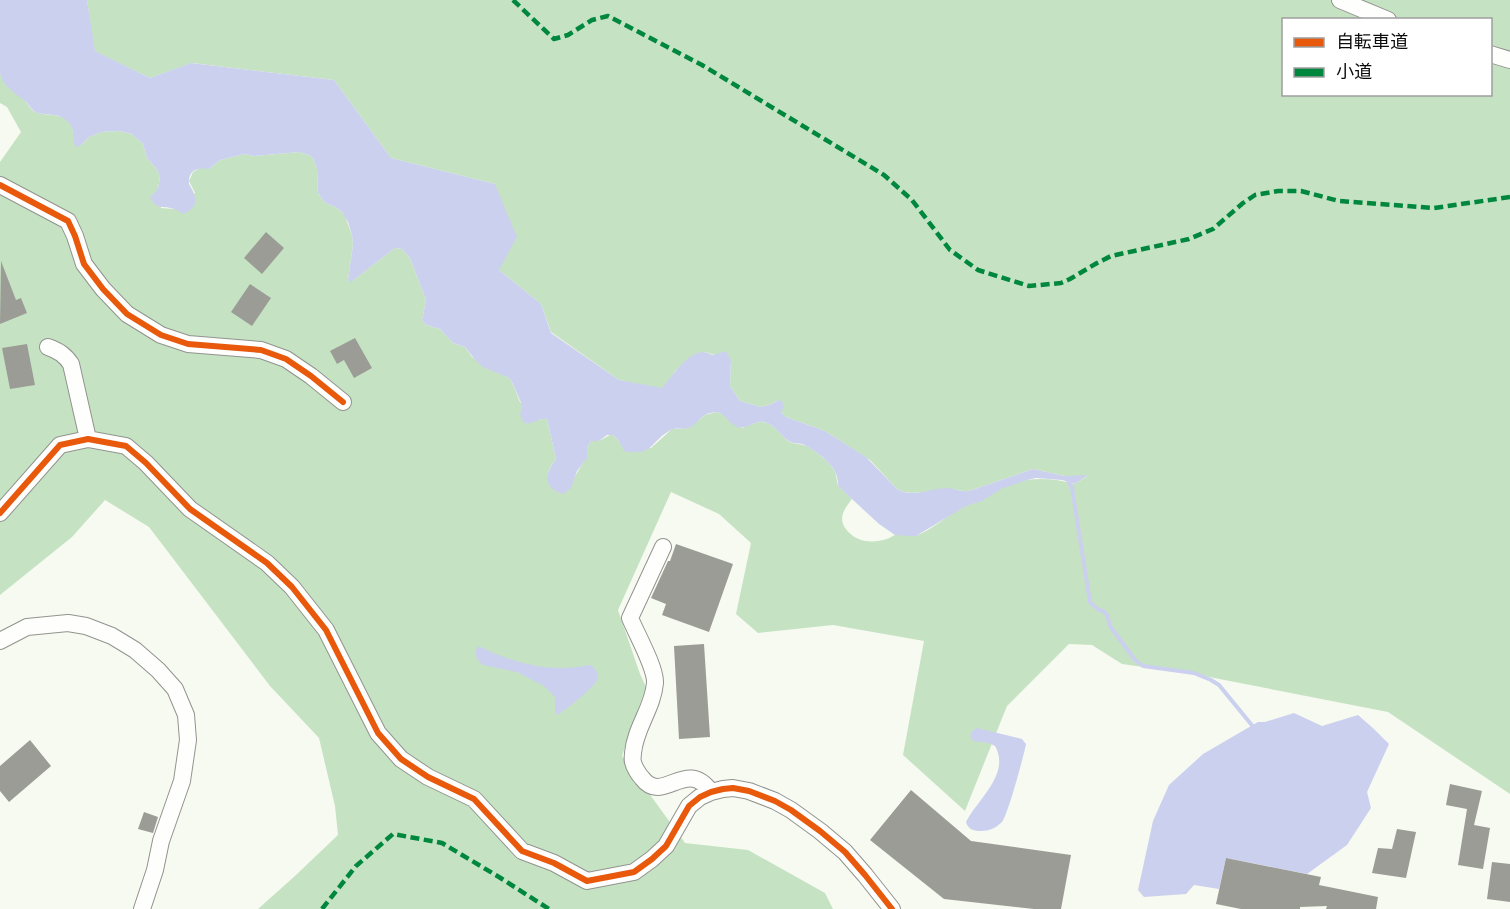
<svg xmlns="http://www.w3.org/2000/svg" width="1510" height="909" viewBox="0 0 1510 909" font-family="Bitter,'Noto Sans JP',serif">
  <rect width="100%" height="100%" fill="#f7faf0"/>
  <path fill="#c5e3c3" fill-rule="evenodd" d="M 87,0 L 1510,0 L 1510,794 L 1388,712 L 1199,675 L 1122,664 L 1092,645 L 1069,644 L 1007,706 L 965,811 L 903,755 L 924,641 L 833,625 L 758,633 L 736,614 L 751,543 L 719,514 L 671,492 L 618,610 L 640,674 L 646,687 L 622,756 L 685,843 L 748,850 L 825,893 L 833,909 L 258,909 L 296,875 L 338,835 L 335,806 L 319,738 L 270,686 L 149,527 L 105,500 L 72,537 L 0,595 L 0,162 L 21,132 L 7,107 L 0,103 L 0,73 C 5,86 11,89 22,97 C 26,101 30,109 35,112 C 46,117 60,111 71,124 C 75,129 72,127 73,133 C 75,137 78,142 80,146 L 89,137 L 101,132 L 119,131 L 132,134 L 143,144 L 147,158 L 156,168 L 160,177 L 158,189 L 161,208 L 175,209 L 195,193 L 189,181 L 193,172 L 202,167 L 209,169 L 220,160 L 245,154 L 254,156 L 299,152 L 309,155 L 313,158 L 317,169 L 318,193 L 324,202 L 337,208 L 342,212 L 345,216 L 352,235 L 353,245 L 348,280 L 352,281 L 395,248 L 402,249 L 410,258 L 426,300 L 422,320 L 426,325 L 440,329 L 453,343 L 465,347 L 472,357 L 507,377 L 511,380 L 520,402 L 540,420 L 544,418 L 547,419 L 556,459 C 547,470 545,478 554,489 L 574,478 L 587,456 L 587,448 L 591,441 L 599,441 L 610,435 L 613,435 L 619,441 L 651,448 L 672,429 L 689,428 L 705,415 L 716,412 L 723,414 L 742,428 C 748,426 754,423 760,422 C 774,421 780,436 790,442 C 796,445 802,443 808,447 C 817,452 830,462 835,472 C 837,476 836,481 838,485 C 841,490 848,494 852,499 C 845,508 838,517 845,528 C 855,542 871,544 887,539 C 890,538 892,536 895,535 C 903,533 910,538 918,535 C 934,528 950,514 966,505 C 979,503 989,496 1000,489 C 1023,476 1050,477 1075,484 L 1087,476 L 1065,476 L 1033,469 L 969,491 C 960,492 959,489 951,489 C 933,488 915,497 898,490 L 870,460 L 825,431 L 786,417 L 781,412 L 778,400 L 772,404 L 761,407 L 740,401 L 730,386 L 731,360 L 705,352 L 676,370 L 662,389 L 619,380 L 551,332 L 541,304 L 499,270 L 495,184 L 391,158 L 334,80 L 192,63 L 150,78 L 94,51 ZM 1284,20 L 1490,20 L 1490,94 L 1284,94 Z"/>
  <path fill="#cbd0ef" d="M 0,0 L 87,0 L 95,51 L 150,78 L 191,63 L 334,80 L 391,158 L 495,184 L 517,237 L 499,270 L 541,304 L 551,333 L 619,380 L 662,388 C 671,377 688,351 704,352 C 706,352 712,355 713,355 L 726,351 L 731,360 L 730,386 L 740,401 L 761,407 L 772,404 L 778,400 L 782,401 L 784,407 L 781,412 L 786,417 L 825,431 L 866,457 L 898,490 C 914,497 929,489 946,488 C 955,488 960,492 969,491 L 1033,469 L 1065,476 L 1088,475 L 1075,484 L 1062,480 L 1050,479 L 1036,478 L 1027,480 L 1001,489 L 982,501 L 966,506 L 916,536 L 909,536 L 895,535 L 879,524 L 839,487 C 837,482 838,478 836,474 C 832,463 816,451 806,446 C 801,442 795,445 789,441 C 780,436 775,424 764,422 C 755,420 747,430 738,427 C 724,422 726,407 707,414 C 700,417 696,425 689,428 C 683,430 677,427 671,430 C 651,440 654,457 624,451 L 619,441 L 613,435 L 607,435 L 599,441 L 591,441 L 587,448 L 587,458 L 577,471 L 571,488 L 563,494 C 542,488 545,473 556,459 L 547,419 C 540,417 533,425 524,423 L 520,415 L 522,405 L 511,380 L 507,377 L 483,367 L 476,361 L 465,347 L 453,343 L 440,329 L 426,325 L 422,320 L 426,300 L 410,258 L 402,249 L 395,248 L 351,282 L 348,280 L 353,245 L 352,235 L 348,222 L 342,212 L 337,208 L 324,202 L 318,193 L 317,169 L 313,158 L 309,155 L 299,152 L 254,156 L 245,154 L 220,160 L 209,169 C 197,167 188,170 189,184 C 197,197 200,207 183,214 C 182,213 176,209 174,209 C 162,205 157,211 150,197 L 158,189 L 160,177 L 156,168 L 147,158 L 143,144 L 132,134 L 119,131 L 101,132 L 89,137 L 80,146 L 76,147 C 71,139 76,129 68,122 C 58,112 49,116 37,113 C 33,111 30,107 27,103 C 20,96 9,91 3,81 C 2,79 1,76 0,73 Z
    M 479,646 C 504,659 533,668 562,668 C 572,668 581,666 591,665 C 594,668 599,672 598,678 C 597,685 565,711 557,715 L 555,712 L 555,697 L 544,686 L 517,672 L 483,665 C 477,661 472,652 479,646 Z
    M 1294,713 L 1322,726 L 1358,715 L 1374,729 L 1389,744 L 1367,792 L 1371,808 L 1347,845 L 1307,874 L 1226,858 L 1219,889 L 1194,885 L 1186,894 L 1144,897 L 1138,890 L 1153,821 L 1169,785 L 1203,754 L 1258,722 L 1265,722 Z
    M 977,728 L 1022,739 L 1026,744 C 1024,755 1008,814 1002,822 C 996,828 989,831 981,831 C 973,831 968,829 966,822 C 977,800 1011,774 995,746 L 989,743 L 973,741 L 970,736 L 972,731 Z"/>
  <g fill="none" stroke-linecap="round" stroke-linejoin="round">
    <path stroke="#cbd0ef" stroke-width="4" d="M 1068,480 L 1072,488 L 1090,602 L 1094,606 L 1099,610 L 1103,611 L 1107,615 L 1110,626 L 1135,660 L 1143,666 L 1194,673 L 1211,680 L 1219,685 L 1255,729"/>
  </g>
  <path fill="#9b9c96" d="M 266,232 L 284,248 L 262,274 L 244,258 Z
    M 1,261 L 16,300 L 21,298 L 27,313 L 0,324 Z
    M 250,284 L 271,298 L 252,326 L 231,312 Z
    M 355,338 L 372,368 L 354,378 L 344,360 L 337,364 L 330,351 Z
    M 27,344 L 35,385 L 10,389 L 2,348 Z
    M 676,544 L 733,564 L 709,632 L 662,615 L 666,604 L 651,598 L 668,561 L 670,561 Z
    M 704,644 L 710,737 L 679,739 L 674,646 Z
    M 30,740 L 51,766 L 9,802 L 0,791 L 0,766 Z
    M 1450,784 L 1482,791 L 1474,825 L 1490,828 L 1483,869 L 1458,865 L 1467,809 L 1446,805 Z
    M 911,790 L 971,841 L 1071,855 L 1061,909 L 1034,909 L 944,899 L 870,840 Z
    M 144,812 L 158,817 L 153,833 L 138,829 Z
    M 1397,829 L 1416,832 L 1406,878 L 1372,873 L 1378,848 L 1392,849 Z
    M 1226,858 L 1321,877 L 1319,885 L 1378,897 L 1376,909 L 1326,909 L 1327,906 L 1300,907 L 1300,909 L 1241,909 L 1216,904 Z
    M 1492,862 L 1510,864 L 1510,902 L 1487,899 Z"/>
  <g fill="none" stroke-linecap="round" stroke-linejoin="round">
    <g stroke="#92938f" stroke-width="18">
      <path id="minor" d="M 1340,0 L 1388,20
        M 1490,54 L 1510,60
        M 0,185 L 68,221 L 75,236 L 84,264 L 103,289 L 127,314 L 161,335 L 188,344 L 261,350 L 286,359 L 311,376 L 343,402
        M 48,347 C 59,351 65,355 71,364 L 88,439
        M 0,513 L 60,445 L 88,439 L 126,446 L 146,463 L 190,509 L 267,563 L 292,587 L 326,630 L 378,733 L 401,759 L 428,777 L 474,799 L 522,851 L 554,863 L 587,881 L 634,872 L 652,859 L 666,846 L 689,806 L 700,797 L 711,792 L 723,789 L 733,788 L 749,791 L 775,801 L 791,810 L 820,831 L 845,852 L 865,875 L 892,909
        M 663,547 L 630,618 C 636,633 656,668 655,683 C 653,708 635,728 633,753 C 633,755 632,761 633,762 C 634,767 639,775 642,778 C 663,806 686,756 711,792
        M 0,641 L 27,627 L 68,623 L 86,626 L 112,636 L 135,650 L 158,670 L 175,689 L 186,715 L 188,740 L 182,781 L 161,841 L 155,870 L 142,909"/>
    </g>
    <use href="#minor" stroke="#fefefd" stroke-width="16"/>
    <path stroke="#00873e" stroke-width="4.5" stroke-dasharray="9 4.5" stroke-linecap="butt" d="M 513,0 L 554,39 L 568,35 L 592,20 L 608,16 L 702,65 L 884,175 L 912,200 L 950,250 L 978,270 L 1029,286 L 1061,283 L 1070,279 L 1097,263 L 1111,256 L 1189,239 L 1213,229 L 1243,203 L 1255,195 L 1278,191 L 1301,191 L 1339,201 L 1434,208 L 1510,197
      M 322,909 L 356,866 L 393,834 L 442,843 L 499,877 L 549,909"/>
    <g stroke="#fff" stroke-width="10">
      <path id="cycleway" d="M 0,185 L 68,221 L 75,236 L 84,264 L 103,289 L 127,314 L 161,335 L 188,344 L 261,350 L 286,359 L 311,376 L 343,402
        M 0,513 L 60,445 L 88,439 L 126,446 L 146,463 L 190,509 L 267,563 L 292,587 L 326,630 L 378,733 L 401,759 L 428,777 L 474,799 L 522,851 L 554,863 L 587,881 L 634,872 L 652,859 L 666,846 L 689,806 L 700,797 L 711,792 L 723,789 L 733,788 L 749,791 L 775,801 L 791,810 L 820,831 L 845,852 L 865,875 L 892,909"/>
    </g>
    <use href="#cycleway" stroke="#e8590c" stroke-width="6"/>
  </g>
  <rect x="1282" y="18" width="210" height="78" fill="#ffffff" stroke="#9e9e9e" stroke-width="1.5"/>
  <rect x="1294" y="38" width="30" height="9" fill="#e8590c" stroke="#9e9e9e" stroke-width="1.5"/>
  <text x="1336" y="48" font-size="18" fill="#0c0c0c">自転車道</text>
  <rect x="1294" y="68" width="30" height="9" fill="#00873e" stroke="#9e9e9e" stroke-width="1.5"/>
  <text x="1336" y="78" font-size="18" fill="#0c0c0c">小道</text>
</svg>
